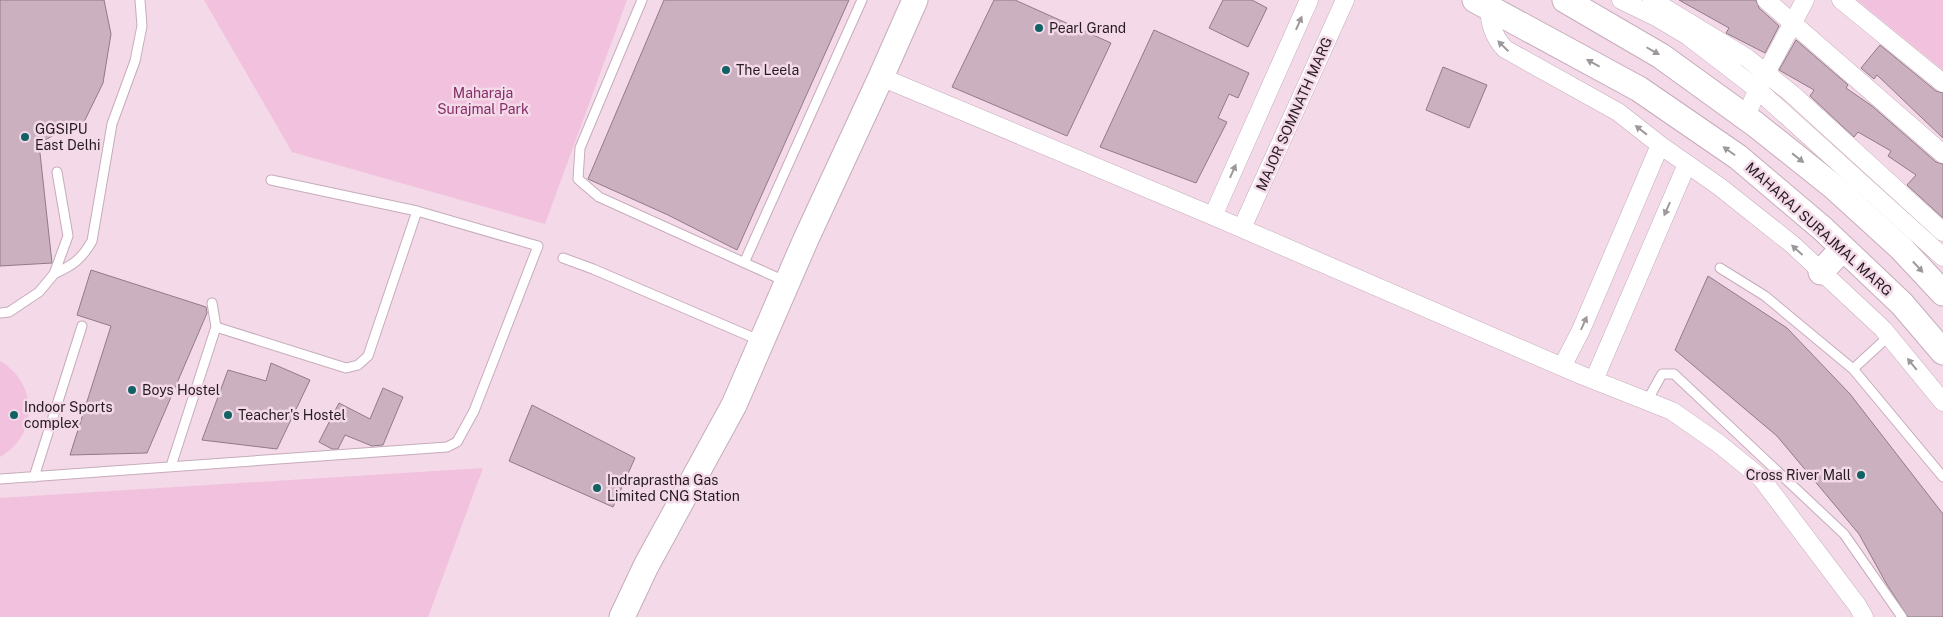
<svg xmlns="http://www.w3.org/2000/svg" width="1943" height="617" viewBox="0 0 1943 617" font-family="'Public Sans',sans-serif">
  <rect width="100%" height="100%" fill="#f4d9e8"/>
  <path fill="#f1c1dd" d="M 204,0 L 627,0 L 545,224 L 292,152 Z
    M 1857,0 L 1943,0 L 1943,70 Z
    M 0,361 C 38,383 39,435 0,457 Z
    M 483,468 L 428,617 L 0,617 L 0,498 Z"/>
  <path fill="#cbb1c0" stroke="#927a88" d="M 0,0 L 104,0 L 111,34 L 103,83 L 83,124 L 76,130 L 65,128 L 39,144 L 52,263 L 0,266 Z
    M 664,0 L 849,0 L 737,250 L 668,215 L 588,179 Z
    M 994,0 L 1015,0 L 1111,43 L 1067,136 L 952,87 Z
    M 1223,0 L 1252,0 L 1267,8 L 1248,47 L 1209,28 Z
    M 1679,0 L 1756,0 L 1759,8 L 1779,26 L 1765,53 L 1726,33 L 1729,28 Z
    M 1154,30 L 1249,73 L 1238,98 L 1229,94 L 1218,118 L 1227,122 L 1196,183 L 1100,147 Z
    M 1796,40 L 1848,85 L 1846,88 L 1872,106 L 1936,162 L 1943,164 L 1943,218 L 1907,185 L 1916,175 L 1888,156 L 1891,151 L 1858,132 L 1854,137 L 1810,96 L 1814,90 L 1779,70 Z
    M 1880,45 L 1936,91 L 1943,93 L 1943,138 L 1877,75 L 1874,79 L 1861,68 Z
    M 1443,67 L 1487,85 L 1469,128 L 1426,110 Z
    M 91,270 L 206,307 L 207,313 L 147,453 L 70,455 L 111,326 L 77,315 Z
    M 1708,276 L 1787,328 L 1850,394 L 1943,514 L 1943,617 L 1908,617 L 1886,583 L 1859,534 L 1777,436 L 1675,350 Z
    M 271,363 L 310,380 L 277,449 L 202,440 L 228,370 L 266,381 Z
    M 383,388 L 403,397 L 383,445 L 372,446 L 345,435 L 338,449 L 332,449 L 319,442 L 339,403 L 370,419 Z
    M 532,405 L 635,458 L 613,507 L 509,461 Z"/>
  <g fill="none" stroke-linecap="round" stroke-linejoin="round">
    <g stroke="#c6acbb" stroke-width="11">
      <path id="lane" d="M 642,0 L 580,148 L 578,179 L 599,197 L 787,282
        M 563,258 L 593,269 L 761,341
        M 744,263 L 862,0
        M 1720,268 L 1765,296 L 1853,369 L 1889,336
        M 54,274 C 73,265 81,260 92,241 L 112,124 L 135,61 L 142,26 L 140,0
        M 0,313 L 9,312 L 39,292 L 54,274 L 68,236 L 57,172
        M 216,327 L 346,368 L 358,365 L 368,356 L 417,211
        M 1853,369 L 1943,477
        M 1647,401 L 1662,374 L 1674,374 L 1844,534 L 1902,617
        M 171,466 L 216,327 L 212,303
        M 34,477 L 82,326
        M 0,479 L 447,447 L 457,442 L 474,411 L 538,246 L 417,211 L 271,180"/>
    </g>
    <g stroke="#c6acbb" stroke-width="19">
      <path id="street" d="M 1621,0 L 1658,18 L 1688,36 L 1757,89 L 1943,257
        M 1652,0 L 1747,58 L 1792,94 L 1943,232
        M 1766,0 L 1943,154
        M 1841,0 L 1943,83
        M 1489,7 C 1490,24 1493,36 1505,49 L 1618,112 L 1660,145 L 1720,187 L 1793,245 L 1883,329 L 1943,402
        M 881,77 L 1213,216 L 1581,375 L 1672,411 L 1718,443 L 1761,478 L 1857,605 L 1864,617
        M 1745,117 L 1766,73 L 1805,0
        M 1213,216 L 1309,0
        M 1242,228 L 1345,0
        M 1562,367 L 1581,330 L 1660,145
        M 1594,380 L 1687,164"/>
    </g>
    <g stroke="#c6acbb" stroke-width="27">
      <path id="secondary" d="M 1475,0 L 1639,89 L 1738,157 L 1823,229 L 1902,304 L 1943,352
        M 1565,0 L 1661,56 L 1755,124 L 1834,187 L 1901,248 L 1943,293
        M 1821,272 L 1843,248
        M 622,617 L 646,566 L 734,405 L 806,239 L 881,77 L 915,0"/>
    </g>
    <use href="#lane" stroke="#fff" stroke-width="9"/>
    <use href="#street" stroke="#fff" stroke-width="18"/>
    <use href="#secondary" stroke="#fff" stroke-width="25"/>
  </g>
  <defs><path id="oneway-solid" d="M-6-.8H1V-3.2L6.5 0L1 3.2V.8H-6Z" transform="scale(1.25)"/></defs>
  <g fill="#9d989b">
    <use href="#oneway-solid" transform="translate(1299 23) rotate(-66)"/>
    <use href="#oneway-solid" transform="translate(1503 46) rotate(-136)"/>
    <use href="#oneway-solid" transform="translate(1653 51) rotate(30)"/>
    <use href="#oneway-solid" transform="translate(1593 63) rotate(-151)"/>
    <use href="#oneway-solid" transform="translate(1641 130) rotate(-142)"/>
    <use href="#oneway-solid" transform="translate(1729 151) rotate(-145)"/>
    <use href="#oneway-solid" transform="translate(1798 158) rotate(38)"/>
    <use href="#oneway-solid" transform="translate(1233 171) rotate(-66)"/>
    <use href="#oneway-solid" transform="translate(1667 209) rotate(114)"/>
    <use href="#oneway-solid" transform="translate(1797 250) rotate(-138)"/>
    <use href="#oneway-solid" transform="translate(1918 267) rotate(47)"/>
    <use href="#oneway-solid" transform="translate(1584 323) rotate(-66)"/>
    <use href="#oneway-solid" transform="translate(1912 364) rotate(-129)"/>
  </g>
  <g fill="#106263" stroke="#f4d9e8" stroke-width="2">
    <circle cx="1039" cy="28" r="5"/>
    <circle cx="726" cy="70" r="5"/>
    <circle cx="25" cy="137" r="5"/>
    <circle cx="132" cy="390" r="5"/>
    <circle cx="14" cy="415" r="5"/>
    <circle cx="228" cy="415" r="5"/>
    <circle cx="1861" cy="475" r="5"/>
    <circle cx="597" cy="488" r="5"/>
  </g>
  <g text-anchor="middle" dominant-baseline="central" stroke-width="5" stroke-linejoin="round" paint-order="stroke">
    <g font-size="14" fill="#251b21" stroke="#f4d9e8" text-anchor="start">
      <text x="1049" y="28">Pearl Grand</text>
      <text x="736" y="70">The Leela</text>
      <text x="35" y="129">GGSIPU<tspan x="35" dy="16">East Delhi</tspan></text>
      <text x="142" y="390">Boys Hostel</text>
      <text x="24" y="407">Indoor Sports<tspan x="24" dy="16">complex</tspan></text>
      <text x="238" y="415">Teacher's Hostel</text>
      <text x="1851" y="475" text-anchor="end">Cross River Mall</text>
      <text x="607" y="480">Indraprastha Gas<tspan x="607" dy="16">Limited CNG Station</tspan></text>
    </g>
    <g font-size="14" fill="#862f69" stroke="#f4d9e8">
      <text x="483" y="93">Maharaja<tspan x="483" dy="16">Surajmal Park</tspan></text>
    </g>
    <g font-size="14" fill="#251b21" stroke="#f4d9e8">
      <text transform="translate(1294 114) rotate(-66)">MAJOR SOMNATH MARG</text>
      <text transform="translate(1819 229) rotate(42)">MAHARAJ SURAJMAL MARG</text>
    </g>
  </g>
</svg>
